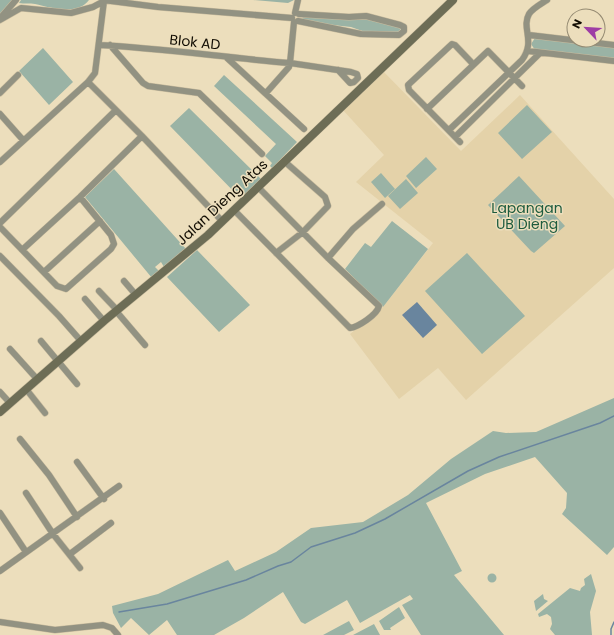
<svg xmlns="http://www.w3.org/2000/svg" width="614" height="635" viewBox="0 0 614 635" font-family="Poppins,sans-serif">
  <rect width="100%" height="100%" fill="#ecdebc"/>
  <path fill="#e4d2a9" d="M 382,70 L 461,151 L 520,95 L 614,199 L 614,268 L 466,400 L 438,368 L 399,399 L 350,334 L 383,307 L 433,243 L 356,182 L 384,155 L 342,109 Z"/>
  <path fill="#9ab3a5" d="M 0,0 L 12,0 L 0,14 Z
    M 21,0 L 89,0 C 77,16 52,8 35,4 C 30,3 24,4 19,3 Z
    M 253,0 L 294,0 L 288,3 Z
    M 303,16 L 347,20 L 370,19 L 398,27 L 401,29 L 398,32 L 365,32 L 351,27 L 305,22 L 302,21 Z
    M 535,38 L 612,47 L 614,48 L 614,58 L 535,50 L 531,44 Z
    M 43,48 L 73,82 L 49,105 L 19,71 Z
    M 224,75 L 297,142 L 272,168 L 270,166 L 272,163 L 265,156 L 276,144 L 214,86 Z
    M 527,105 L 552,132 L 522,159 L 498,133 Z
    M 189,108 L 261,179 L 241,199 L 170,126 Z
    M 426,157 L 437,169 L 416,188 L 406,176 Z
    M 114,169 L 186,249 L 164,267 L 161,262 L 155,267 L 159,271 L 152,278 L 85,197 Z
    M 381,173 L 395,189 L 385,198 L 371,182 Z
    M 519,176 L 565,226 L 534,253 L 531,251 L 488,205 Z
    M 406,179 L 418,193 L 400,209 L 388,196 Z
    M 392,221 L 428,249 L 383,307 L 345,269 L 365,243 L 371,247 Z
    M 197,250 L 250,305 L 219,332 L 167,277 Z
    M 467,253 L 525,316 L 482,354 L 425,291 Z
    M 614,398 L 614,547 L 607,555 L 562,514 L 566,508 L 567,493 L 535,457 L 485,474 L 426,503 L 462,571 L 454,575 L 504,635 L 421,635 L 402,605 L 413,599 L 410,595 L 360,623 L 347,600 L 305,624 L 301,622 L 283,592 L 244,618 L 214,635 L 177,635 L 167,620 L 149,635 L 131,618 L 121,628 L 113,613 L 112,606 L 158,594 L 228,560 L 235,571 L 276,552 L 311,528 L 363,522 L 408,495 L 451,459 L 493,431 L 506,433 L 536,432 Z
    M487.5 578a4.5 4.5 0 1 1 9 0a4.5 4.5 0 1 1-9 0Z
    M 591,574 L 596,591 L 590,612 L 592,635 L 555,635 L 550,629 L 552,624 L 551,617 L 547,614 L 539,617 L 538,614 L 570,588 L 580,591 L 581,588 L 585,585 L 584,579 Z
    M 543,594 L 544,599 L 548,601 L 536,611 L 534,601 Z
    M 399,607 L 405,618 L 390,628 L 391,630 L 384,630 L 379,621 Z
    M 349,621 L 354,630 L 344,635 L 323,635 Z
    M 374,624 L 380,635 L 353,635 Z"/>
  <path fill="#69859e" d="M 417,302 L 437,325 L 423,338 L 402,315 Z"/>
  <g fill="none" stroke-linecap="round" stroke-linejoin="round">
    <path stroke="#69859e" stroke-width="1.5" d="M 119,612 L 167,604 L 246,580 L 278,566 L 291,562 L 311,547 L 355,533 L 385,519 L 468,471 L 499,457 L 600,423 L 614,416
      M 611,635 L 611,629 L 614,622"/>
    <g stroke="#c9bc9e" stroke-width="7">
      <path id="street" d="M 103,0 L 158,7 L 292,18
        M 104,1 L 95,73 L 88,82 L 142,136
        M 295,13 L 298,0
        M 2,16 L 16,0
        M 0,20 L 21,8 L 71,13 L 93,7 L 104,1
        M 298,21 L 361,34 L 399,35 L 404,31 L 404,27 L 400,25 L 366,16 L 349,17 L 299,14
        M 529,35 L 614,45
        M 99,45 C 162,48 227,58 290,63 L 294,22
        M 110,45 L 143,83 L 148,86 L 199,93 L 262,154
        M 528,51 L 614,61
        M 227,58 L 304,129
        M 0,93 L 18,75
        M 266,93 L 289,67 L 290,63 L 351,72 L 357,74 L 358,78 L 354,82 L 350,83 L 338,70
        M 427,109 L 488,51 L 522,86
        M 0,114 L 23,140
        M 449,130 L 522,60 C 536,41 521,28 529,14 C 533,8 541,4 547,0
        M 455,137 L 540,53
        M 460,142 L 409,90 L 408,85 L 452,44 L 455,45 L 473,64
        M 0,162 L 88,82
        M 258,187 L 328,258 L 353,229 L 382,204
        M 234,210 L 348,326 L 350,328 C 358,327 377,315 379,306 L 328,258
        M 0,223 L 116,110
        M 0,227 L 57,286 L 66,289 L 111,249 L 114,244 L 111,235 L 80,197
        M 22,250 L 80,197 L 142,136 L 222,221
        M 276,253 L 303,232 L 328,206 L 325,197 L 284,161
        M 0,256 L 59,316 L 81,341
        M 44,272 L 100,221
        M 124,281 L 136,295
        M 99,291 L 117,310
        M 85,299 L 104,321
        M 116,311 L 145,345
        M 41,341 L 77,384
        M 10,349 L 37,379
        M 26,389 L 45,413
        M 0,392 L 10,403
        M 20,439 L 49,475 L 77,517
        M 77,462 L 104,499
        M 26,493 L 53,534 L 80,568
        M 0,513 L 26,552
        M 70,554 L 111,523
        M 0,571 L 119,486
        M 0,622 L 55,630 L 103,625 L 112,628 L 118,635"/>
    </g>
    <g stroke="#c9bc9e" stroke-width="9">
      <path id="secondary" d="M 0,412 L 104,321 L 208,235 L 453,0"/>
    </g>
    <use href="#street" stroke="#929282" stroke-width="6"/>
    <use href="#secondary" stroke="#6d6d56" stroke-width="8"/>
  </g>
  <g text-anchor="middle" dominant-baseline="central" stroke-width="3" stroke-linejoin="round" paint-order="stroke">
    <g font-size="14" fill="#110c02" stroke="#ecdebc">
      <text transform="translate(195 42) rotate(6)">Blok AD</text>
      <text transform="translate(222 202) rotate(-43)">Jalan Dieng Atas</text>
    </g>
    <g font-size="14" fill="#1d5b3e" stroke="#ecdebc">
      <text x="527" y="208">Lapangan<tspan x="527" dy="16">UB Dieng</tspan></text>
    </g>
  </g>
  <g transform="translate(586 28) rotate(295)"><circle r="19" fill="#ecdebc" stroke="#948a72"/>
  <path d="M0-3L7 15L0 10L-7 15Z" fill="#9e3da5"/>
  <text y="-6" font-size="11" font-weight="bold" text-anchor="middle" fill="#110c02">N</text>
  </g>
</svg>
